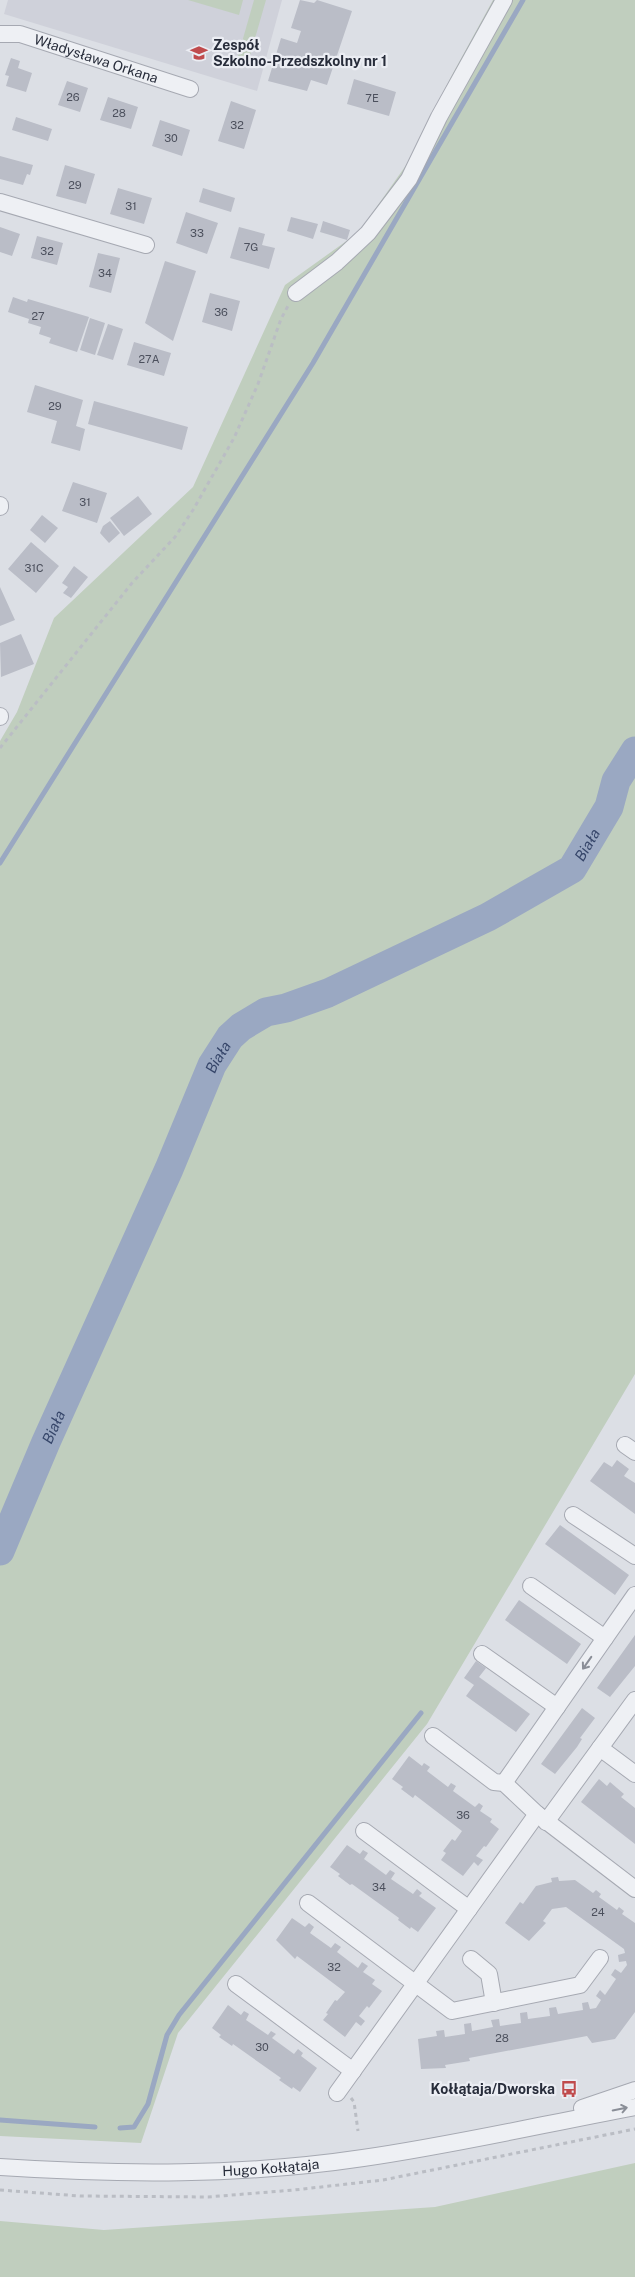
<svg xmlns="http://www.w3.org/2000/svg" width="635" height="2277" viewBox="0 0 635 2277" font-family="'Public Sans',sans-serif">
  <rect width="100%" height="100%" fill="#dcdfe5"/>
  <path fill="#cfd1da" d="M 8,0 L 282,0 L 257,91 L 4,14 Z"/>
  <path fill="#c0cebe" d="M 188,0 L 243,0 L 239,15 Z
    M 254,0 L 266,0 L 249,59 L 238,56 Z
    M 493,0 L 635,0 L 635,1374 L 427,1724 L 178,2033 L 141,2143 L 0,2136 L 0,741 L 17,712 L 54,618 L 193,487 L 285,285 L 359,232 L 409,161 L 452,75 Z
    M 635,2163 L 635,2277 L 0,2277 L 0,2221 L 104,2230 L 435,2207 Z"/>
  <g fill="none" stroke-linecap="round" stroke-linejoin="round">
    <path stroke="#9aa8c2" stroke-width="5" d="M 0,863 L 313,363 L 523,0
      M 0,2120 L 95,2127
      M 120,2128 L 134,2127 L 148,2104 L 167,2035 L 179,2015 L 421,1713"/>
    <path stroke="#9aa8c2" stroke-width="29" id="s1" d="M 0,1551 L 46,1442 L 169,1169 L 212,1065 L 230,1037 L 241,1027 L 266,1012 L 286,1008 L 328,993 L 488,917 L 572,869 L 609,807 L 616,781 L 635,751"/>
  </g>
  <path fill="#babdc7" d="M 300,0 L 314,3 L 317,0 L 352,11 L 327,85 L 311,80 L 307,91 L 268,81 L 281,38 L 297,43 L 301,31 L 291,28 Z
    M 11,58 L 20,61 L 18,68 L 32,73 L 26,92 L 6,86 L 9,76 L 5,75 Z
    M 354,79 L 396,92 L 389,116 L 347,104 Z
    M 67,81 L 88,88 L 80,112 L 58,105 Z
    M 108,97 L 138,107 L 131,129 L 100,120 Z
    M 231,101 L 256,110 L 244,149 L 218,141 Z
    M 16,117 L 52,129 L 48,141 L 12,130 Z
    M 160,120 L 190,130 L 182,156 L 152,146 Z
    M 0,156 L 33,165 L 30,175 L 27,174 L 23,185 L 0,179 Z
    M 65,165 L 95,174 L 86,204 L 56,196 Z
    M 118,188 L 152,198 L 144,224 L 110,214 Z
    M 203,188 L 235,198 L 231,212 L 199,202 Z
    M 186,212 L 218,223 L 207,254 L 176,243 Z
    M 291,217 L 318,224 L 313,239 L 287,231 Z
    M 323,221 L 350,230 L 347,240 L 320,232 Z
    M 0,227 L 20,234 L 12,256 L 0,252 Z
    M 239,227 L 265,234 L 262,245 L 275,248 L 269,269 L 230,258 Z
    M 37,236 L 63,243 L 57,265 L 31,258 Z
    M 98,253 L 120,258 L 111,293 L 89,287 Z
    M 165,261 L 196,271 L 173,341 L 145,323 Z
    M 210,293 L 240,301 L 232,331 L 202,322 Z
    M 13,297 L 27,302 L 28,299 L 89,317 L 77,352 L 49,343 L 51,338 L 39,334 L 41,327 L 28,323 L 29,319 L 8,312 Z
    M 90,318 L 105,323 L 95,355 L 80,350 Z
    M 108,324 L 123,329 L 113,360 L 97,355 Z
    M 134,342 L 171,353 L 164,376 L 127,365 Z
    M 35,385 L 83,400 L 76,426 L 85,429 L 80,451 L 51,443 L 57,421 L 27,412 Z
    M 94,401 L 188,427 L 182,450 L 88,424 Z
    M 73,482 L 107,493 L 97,523 L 62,511 Z
    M 138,496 L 152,514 L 124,536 L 110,518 Z
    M 42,515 L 58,528 L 45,543 L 30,530 Z
    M 110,521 L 120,533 L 109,543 L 100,533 L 103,526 Z
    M 31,542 L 59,566 L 36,593 L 8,569 Z
    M 74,566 L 88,577 L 71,598 L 63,593 L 68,587 L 62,583 Z
    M 0,587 L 15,620 L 0,626 Z
    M 21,634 L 34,664 L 1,677 L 0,643 Z
    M 617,1460 L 629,1469 L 624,1476 L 635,1483 L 635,1514 L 590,1481 L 604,1462 L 612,1467 Z
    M 560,1525 L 629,1575 L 615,1595 L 545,1544 Z
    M 519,1600 L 581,1644 L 567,1664 L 505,1620 Z
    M 635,1635 L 635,1666 L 610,1697 L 597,1688 Z
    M 476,1661 L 486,1668 L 479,1677 L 530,1714 L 516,1732 L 466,1696 L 474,1685 L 464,1678 Z
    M 582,1708 L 595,1718 L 580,1738 L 582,1739 L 577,1747 L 555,1774 L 541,1764 Z
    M 409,1756 L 422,1766 L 424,1763 L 430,1767 L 427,1771 L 448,1787 L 451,1783 L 456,1786 L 453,1791 L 475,1807 L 479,1803 L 483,1806 L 480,1811 L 492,1819 L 490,1822 L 499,1829 L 486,1847 L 484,1846 L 476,1856 L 483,1860 L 478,1866 L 474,1862 L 463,1876 L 441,1860 L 446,1853 L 443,1851 L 452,1839 L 455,1841 L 462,1831 L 415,1795 L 413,1798 L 401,1789 L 403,1787 L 392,1779 Z
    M 599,1779 L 607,1786 L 610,1782 L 624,1794 L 621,1797 L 635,1808 L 635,1844 L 581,1802 Z
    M 347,1845 L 360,1854 L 363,1850 L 368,1853 L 364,1859 L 386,1875 L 390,1870 L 395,1873 L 391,1879 L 413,1894 L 417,1889 L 422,1893 L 419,1896 L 436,1908 L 418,1932 L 411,1927 L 410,1929 L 398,1920 L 399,1918 L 352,1884 L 350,1885 L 338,1876 L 340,1874 L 330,1867 Z
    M 558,1877 L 559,1881 L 575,1880 L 593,1893 L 596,1890 L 601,1894 L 599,1897 L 617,1910 L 619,1907 L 624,1911 L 622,1914 L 635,1923 L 635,2012 L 615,2039 L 592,2043 L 587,2036 L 469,2058 L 470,2061 L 445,2065 L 446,2068 L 421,2069 L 418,2039 L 437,2036 L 436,2031 L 444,2030 L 445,2037 L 465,2034 L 464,2024 L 471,2023 L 472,2031 L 493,2027 L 491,2020 L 499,2019 L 500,2026 L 521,2023 L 520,2013 L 527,2012 L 528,2019 L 550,2016 L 549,2008 L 556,2007 L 558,2014 L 583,2010 L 582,2003 L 588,2002 L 590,2009 L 596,2008 L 601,2000 L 596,1996 L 600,1990 L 605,1995 L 616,1979 L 611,1975 L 615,1969 L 621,1973 L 627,1965 L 626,1961 L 619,1962 L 618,1955 L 625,1953 L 624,1949 L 566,1907 L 552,1909 L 543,1921 L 546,1923 L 529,1941 L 505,1923 L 520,1902 L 523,1904 L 536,1886 L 552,1882 L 551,1878 Z
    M 292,1918 L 305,1927 L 309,1923 L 314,1927 L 310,1933 L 331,1948 L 335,1943 L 341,1947 L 337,1952 L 358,1968 L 362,1962 L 368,1966 L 363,1972 L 375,1980 L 372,1984 L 382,1991 L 369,2008 L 367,2006 L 359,2016 L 365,2021 L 361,2026 L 356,2022 L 345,2037 L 323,2020 L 328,2014 L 326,2013 L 335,2000 L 337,2001 L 345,1992 L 297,1956 L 295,1959 L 276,1940 Z
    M 228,2005 L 241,2015 L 244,2011 L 249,2014 L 246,2020 L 268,2035 L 271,2031 L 276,2034 L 272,2038 L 294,2054 L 298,2049 L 303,2053 L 301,2056 L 317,2068 L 300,2092 L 293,2087 L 292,2089 L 279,2080 L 281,2078 L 233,2044 L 232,2046 L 219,2037 L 221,2035 L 212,2028 Z"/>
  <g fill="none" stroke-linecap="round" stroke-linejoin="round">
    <g stroke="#a6a9b2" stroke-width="18">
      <g id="minor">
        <path id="s2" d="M 0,34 L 20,34 L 190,89"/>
        <path d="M 0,202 L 146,245"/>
        <path d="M 296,293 L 337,262 L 368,233 L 409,179 L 439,117 L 504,0"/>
        <path d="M 0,505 L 0,507"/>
        <path d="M 0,716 L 0,717"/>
        <path d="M 625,1445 L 635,1452"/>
        <path d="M 573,1515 L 635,1556"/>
        <path d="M 531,1586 L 605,1638"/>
        <path d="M 482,1654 L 557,1707"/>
        <path d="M 433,1736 L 494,1782 L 504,1783 L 537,1814 L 635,1889"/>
        <path d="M 600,1748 L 635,1774"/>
        <path d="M 504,1783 L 635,1595"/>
        <path d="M 546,1822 L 635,1700"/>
        <path d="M 364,1831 L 469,1909"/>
        <path d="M 308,1903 L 452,2011 L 580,1985 L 600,1958"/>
        <path d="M 471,1959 L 489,1974 L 494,2003"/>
        <path d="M 236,1984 L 353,2071"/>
        <path d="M 337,2093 L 537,1814"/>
        <path d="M 582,2108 L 635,2090"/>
        <path id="s3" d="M 0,2167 C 121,2175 243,2176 363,2158 C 454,2145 544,2124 635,2107"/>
      </g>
    </g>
    <path stroke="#babdc4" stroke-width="3" stroke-dasharray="4 4" stroke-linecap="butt" d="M 0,748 L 132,583 L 175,537 L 193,510 L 234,438 L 258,384 L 281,319 L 289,304
      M 351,2098 L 354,2102 L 358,2131
      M 0,2190 L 80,2196 L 208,2197 L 294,2190 L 383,2180 L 635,2129"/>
    <use href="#minor" stroke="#eef0f4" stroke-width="16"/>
  </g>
  <defs><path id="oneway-shaft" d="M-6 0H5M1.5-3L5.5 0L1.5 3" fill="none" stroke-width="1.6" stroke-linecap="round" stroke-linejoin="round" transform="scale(1.25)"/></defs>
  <g stroke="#8a8e97">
    <use href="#oneway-shaft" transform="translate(587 1663) rotate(125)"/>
    <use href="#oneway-shaft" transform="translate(620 2109) rotate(-11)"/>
  </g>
  <defs>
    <g id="school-bare" transform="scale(1.35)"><path d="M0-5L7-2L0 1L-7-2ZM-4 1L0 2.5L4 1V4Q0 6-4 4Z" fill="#c04b4d" stroke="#ebedf3" stroke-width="2.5" paint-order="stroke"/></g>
    <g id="bus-bare" transform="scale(1.35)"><path d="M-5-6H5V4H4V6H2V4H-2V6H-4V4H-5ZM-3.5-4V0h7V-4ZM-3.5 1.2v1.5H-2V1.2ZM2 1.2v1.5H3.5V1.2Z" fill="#c04b4d" stroke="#ebedf3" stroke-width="2.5" paint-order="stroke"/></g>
  </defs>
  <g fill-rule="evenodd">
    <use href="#school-bare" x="199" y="53"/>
    <use href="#bus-bare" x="569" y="2089"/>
  </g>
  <g text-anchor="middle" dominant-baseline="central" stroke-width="4.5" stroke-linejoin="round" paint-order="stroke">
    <g font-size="11" fill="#4c505d">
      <text x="73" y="97">26</text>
      <text x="372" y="98">7E</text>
      <text x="119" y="113">28</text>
      <text x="237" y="125">32</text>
      <text x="171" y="138">30</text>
      <text x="75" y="185">29</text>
      <text x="131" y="206">31</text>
      <text x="197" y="233">33</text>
      <text x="251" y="247">7G</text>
      <text x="47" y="251">32</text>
      <text x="105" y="273">34</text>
      <text x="221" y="312">36</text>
      <text x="38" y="316">27</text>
      <text x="149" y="359">27A</text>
      <text x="55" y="406">29</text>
      <text x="85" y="502">31</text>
      <text x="34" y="568">31C</text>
      <text x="463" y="1815">36</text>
      <text x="379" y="1887">34</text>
      <text x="598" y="1912">24</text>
      <text x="334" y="1967">32</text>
      <text x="502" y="2038">28</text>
      <text x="262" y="2047">30</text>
    </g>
    <g font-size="14" font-weight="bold" fill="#272c3a" stroke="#ebedf3" text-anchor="start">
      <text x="213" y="45">Zespół<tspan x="213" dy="16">Szkolno-Przedszkolny nr 1</tspan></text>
      <text x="555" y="2089" text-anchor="end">Kołłątaja/Dworska</text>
    </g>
    <g font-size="14" fill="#272c3a" stroke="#ebedf3">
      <text stroke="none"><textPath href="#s2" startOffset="100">Władysława Orkana</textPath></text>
      <text stroke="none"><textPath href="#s3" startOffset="271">Hugo Kołłątaja</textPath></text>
    </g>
    <g font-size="15" font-style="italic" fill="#36466a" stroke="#ebedf3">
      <text stroke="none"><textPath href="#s1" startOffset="975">Biała</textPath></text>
      <text stroke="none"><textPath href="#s1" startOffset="540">Biała</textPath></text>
      <text stroke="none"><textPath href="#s1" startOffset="135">Biała</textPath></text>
    </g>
  </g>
</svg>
